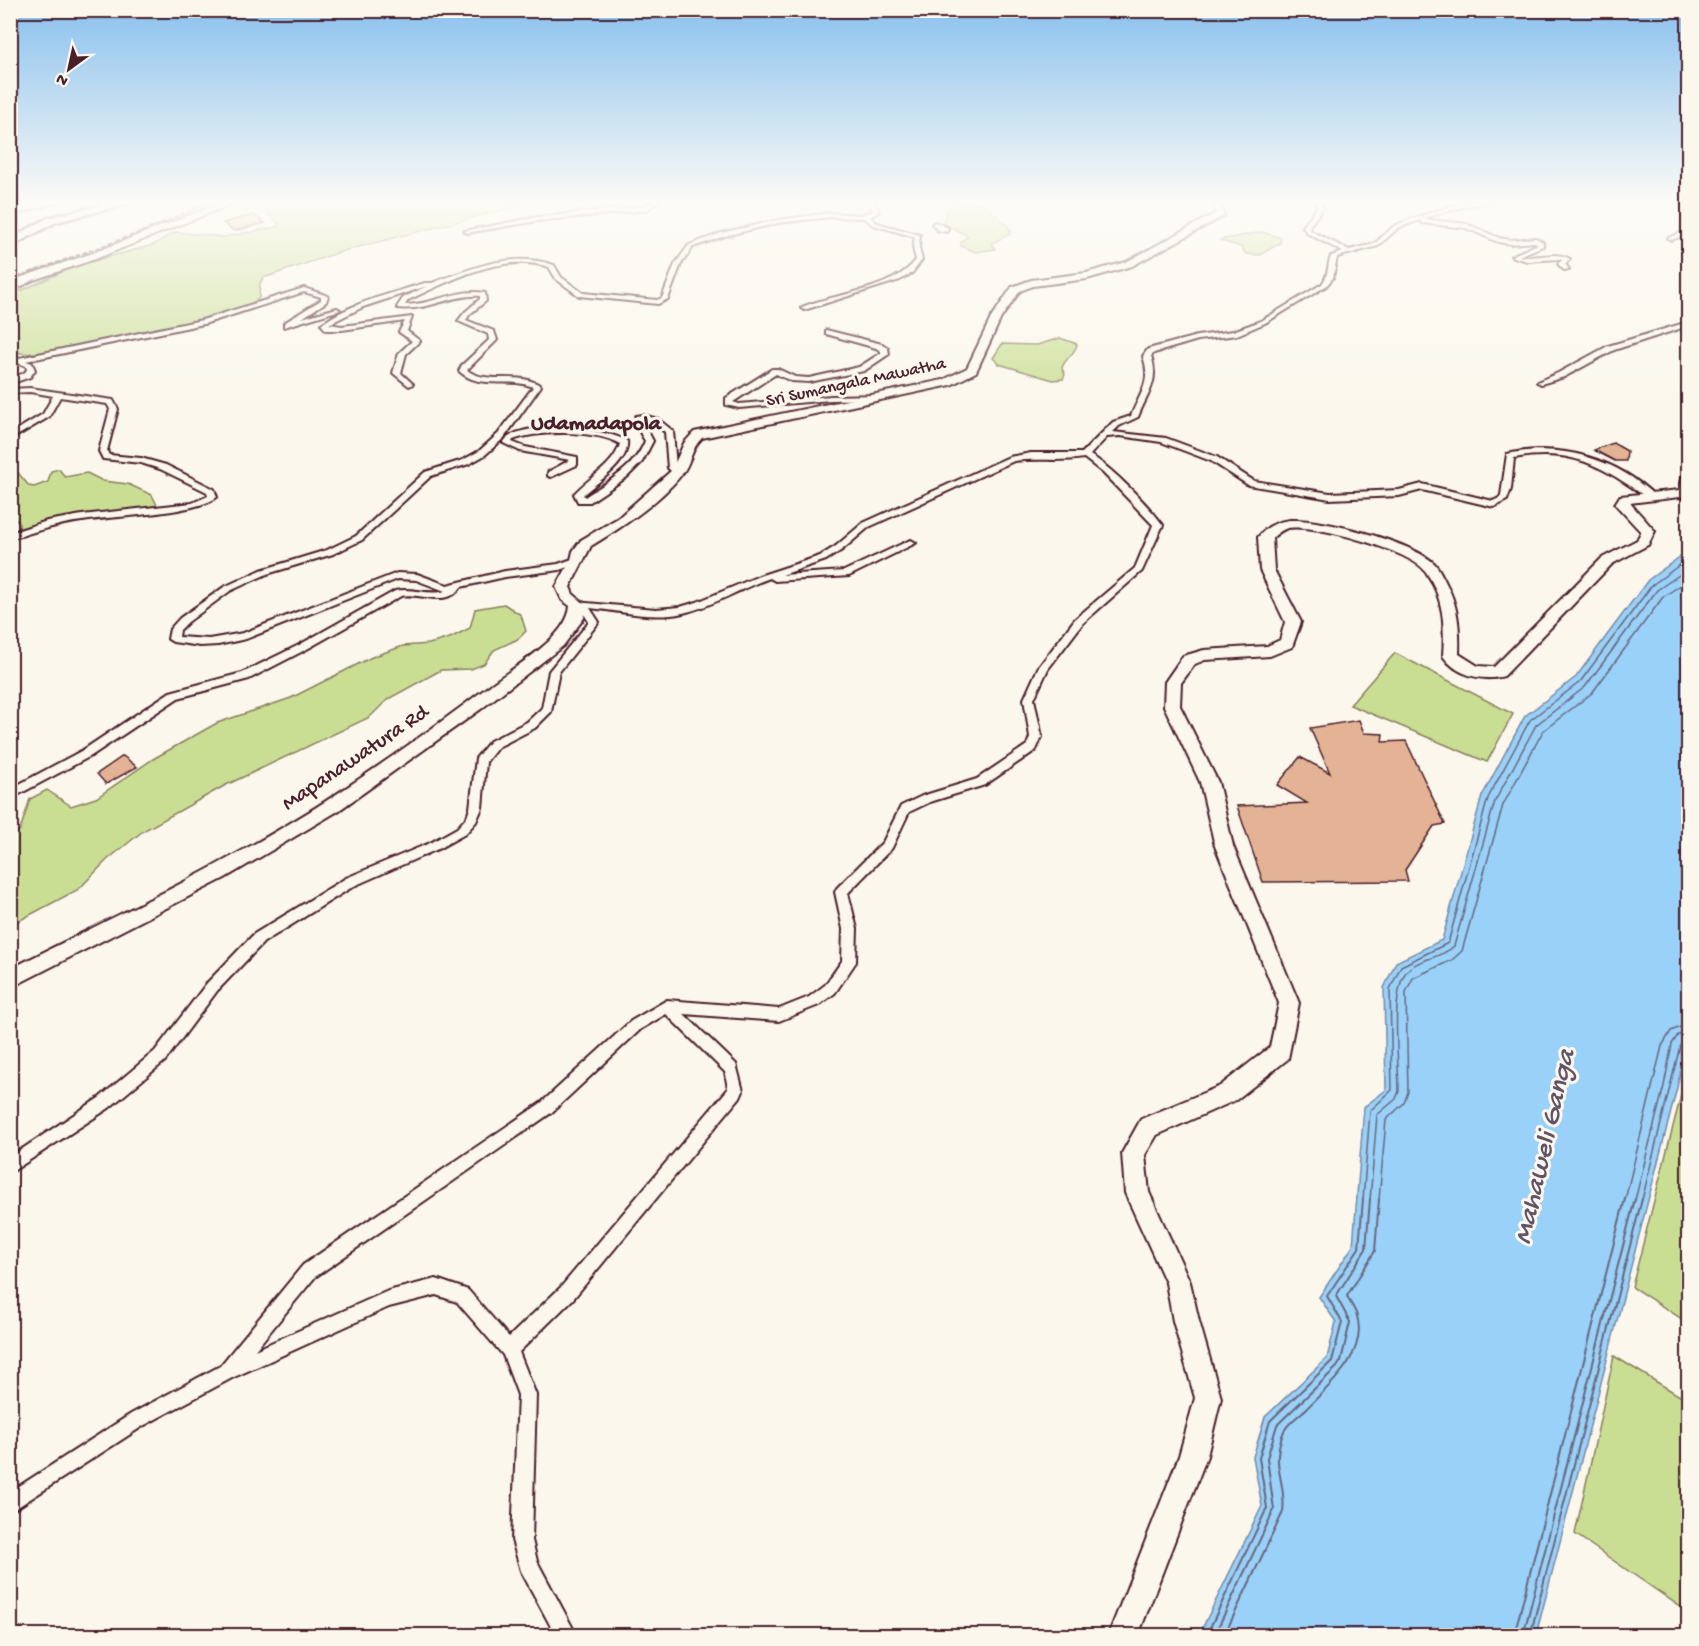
<svg xmlns="http://www.w3.org/2000/svg" width="1699" height="1646" viewBox="0 0 1699 1646" font-family="'Gochi Hand',sans-serif">
  <rect width="100%" height="100%" fill="#fbf7ec"/>
  <filter id="ink" filterUnits="userSpaceOnUse"><feTurbulence type="fractalNoise" baseFrequency=".0167" numOctaves="2"/><feDisplacementMap in="SourceGraphic" scale="12" xChannelSelector="R" yChannelSelector="G"/><feConvolveMatrix kernelMatrix="1 2 1 2 8 2 1 2 1" color-interpolation-filters="sRGB"/></filter>
  <g filter="url(#ink)">
    <path fill="#c9de93" stroke="#8a7e5f" stroke-width="1.5" d="M 279,201 L 537,201 L 343,251 L 263,278 L 260,283 L 259,298 C 233,320 133,335 96,342 C 77,346 57,352 37,353 C 28,354 19,354 11,350 L 11,296 L 16,293 L 75,266 L 153,245 L 175,232 L 224,237 L 277,227 L 279,224 L 267,212 L 267,208 Z
      M 979,203 C 986,205 1008,225 1011,231 L 1010,234 L 992,243 L 995,249 L 976,252 L 961,246 L 961,242 L 968,236 L 945,224 L 943,220 L 946,216 L 946,211 L 955,204 Z
      M 1262,232 L 1281,238 L 1280,243 L 1260,255 L 1246,254 L 1241,247 L 1219,240 Z
      M 1060,338 L 1077,344 C 1076,354 1063,359 1062,369 L 1065,374 L 1063,379 L 1053,380 L 999,364 L 993,358 L 1002,344 L 1037,345 Z
      M 10,463 L 29,486 L 34,487 L 48,482 L 51,471 L 59,469 L 65,477 L 87,473 L 103,481 L 128,484 L 152,495 L 158,507 L 87,514 L 20,529 L 18,520 L 11,520 Z
      M 504,604 L 521,615 L 526,631 L 518,639 L 494,650 L 484,664 L 471,669 L 441,670 L 388,699 L 370,717 L 224,786 L 143,831 L 107,860 L 79,889 L 11,925 L 11,836 L 20,830 L 30,799 L 47,790 L 71,806 L 96,798 L 153,759 L 217,723 L 291,698 L 372,657 L 403,646 L 429,644 L 450,638 L 470,628 L 475,609 Z
      M 1395,653 L 1513,714 L 1487,762 L 1350,705 Z
      M 1688,1068 L 1688,1323 L 1632,1287 Z
      M 1614,1356 L 1688,1401 L 1688,1612 L 1575,1534 Z"/>
    <path fill="#99d1f8" stroke="#798aa6" stroke-width="1.5" d="M 1688,551 L 1688,1033 L 1677,1088 L 1536,1635 L 1199,1635 L 1262,1506 L 1253,1457 L 1265,1417 L 1327,1358 L 1336,1322 L 1319,1297 L 1353,1246 L 1364,1107 L 1386,1090 L 1384,988 L 1396,962 L 1442,940 L 1482,796 L 1525,716 L 1576,677 L 1648,580 Z"/>
    <g fill="none" stroke-linecap="round" stroke-linejoin="round">
      <path stroke="#6a667d" stroke-width="1.5" d="M 1363,1200 L 1370,1111 L 1392,1090 L 1390,989 L 1401,966 L 1448,943 L 1488,798 L 1530,720 L 1580,682 L 1652,585 L 1688,559
        M 1370,1200 L 1377,1115 L 1396,1099 L 1399,1091 C 1399,1064 1390,993 1406,972 C 1417,958 1441,959 1454,946 L 1495,801 L 1536,725 L 1585,687 L 1657,590 L 1688,569
        M 1379,1200 L 1386,1120 L 1404,1103 L 1408,1092 L 1406,992 L 1413,978 L 1452,960 L 1462,951 L 1503,805 L 1543,731 L 1592,693 L 1663,597 L 1688,580
        M 1625,1200 L 1662,1046 L 1671,1031 L 1688,1024
        M 1635,1200 L 1664,1086 L 1672,1044 L 1678,1035 L 1688,1033
        M 1642,1200 L 1680,1046 L 1683,1041 L 1688,1040"/>
      <path stroke="#6a667d" stroke-width="2" d="M 1206,1636 L 1267,1508 L 1259,1458 L 1270,1421 L 1332,1361 L 1342,1322 L 1327,1296 L 1359,1248 L 1363,1199
        M 1214,1636 L 1274,1510 L 1267,1458 L 1277,1425 L 1337,1367 L 1341,1361 L 1350,1322 L 1336,1296 L 1366,1249 L 1370,1199
        M 1224,1636 L 1283,1512 C 1287,1480 1269,1466 1284,1431 C 1288,1423 1300,1415 1307,1408 C 1329,1386 1368,1354 1357,1316 C 1355,1309 1350,1303 1347,1296 L 1375,1251 L 1379,1199
        M 1514,1636 L 1625,1199
        M 1523,1636 L 1635,1199
        M 1530,1636 L 1642,1199"/>
    </g>
    <path fill="#e4b395" stroke="#4a1f2b" stroke-width="1.5" d="M 253,215 L 265,223 L 234,231 L 223,223 Z
      M 1613,443 L 1627,451 L 1626,461 L 1615,461 L 1594,450 Z
      M 1359,720 L 1364,733 L 1383,734 L 1382,742 L 1406,741 L 1445,824 L 1434,826 L 1405,870 L 1408,881 L 1263,882 L 1237,806 L 1307,803 L 1277,785 L 1300,757 L 1330,773 L 1310,728 Z
      M 123,756 L 137,767 L 106,784 L 97,774 Z"/>
    <g fill="none" stroke-linecap="round" stroke-linejoin="round">
      <g stroke="#4a1f2b" stroke-width="4">
        <path id="street" d="M 653,201 L 659,201 L 647,210 L 538,221 L 467,233 L 464,231 L 538,217 L 645,206 Z
          M 868,201 L 874,201 L 879,212 L 870,217 L 877,223 L 920,235 L 919,248 L 922,260 L 912,273 L 900,280 L 804,310 L 801,308 L 802,307 C 835,293 893,291 916,260 L 913,248 L 915,237 L 873,225 L 864,218 L 830,217 L 778,223 L 725,236 L 693,247 L 681,264 L 668,299 L 658,304 L 579,296 L 556,279 L 549,267 C 501,252 450,281 408,300 L 405,305 C 433,305 457,288 485,293 L 486,301 L 470,314 L 466,320 L 494,331 L 497,340 L 467,370 C 489,386 519,370 541,386 L 504,438 L 485,455 L 469,464 L 431,476 L 362,540 L 333,554 L 267,574 L 230,591 L 188,622 L 180,630 L 179,637 L 209,639 L 243,633 L 397,573 L 417,574 L 447,585 L 505,571 L 558,564 L 578,557 L 583,560 L 581,562 L 560,570 L 505,577 L 461,587 C 448,608 420,592 401,596 L 307,649 L 249,679 L 178,698 L 91,756 L 10,799 L 10,789 L 83,750 L 170,692 L 242,673 L 299,645 L 395,591 C 412,587 429,596 445,591 L 416,580 L 398,579 L 246,639 L 218,645 L 200,646 L 173,642 L 168,639 L 170,629 L 180,618 L 224,587 L 261,570 L 327,550 L 356,536 L 425,472 L 463,460 L 479,451 L 498,434 L 533,387 C 509,376 480,391 459,371 L 462,365 L 489,340 L 488,334 L 458,321 L 465,312 L 480,299 L 480,296 C 452,294 426,312 398,308 L 397,307 L 403,298 L 427,286 L 363,307 L 329,324 L 342,326 L 412,317 L 407,331 L 420,341 L 406,354 L 401,373 L 413,384 L 409,386 L 393,373 L 399,353 L 412,341 L 399,332 L 405,321 L 342,330 L 326,330 L 321,324 L 323,323 C 353,302 390,294 425,283 L 432,283 C 472,268 512,251 554,265 L 561,277 L 583,293 L 657,300 L 662,298 L 675,264 L 689,245 L 721,233 L 778,220 L 830,213 L 860,215 L 873,211 Z
          M 1315,201 L 1321,201 L 1323,207 L 1309,227 L 1311,231 L 1349,250 L 1374,244 L 1394,226 L 1411,219 L 1461,203 L 1494,201 L 1462,207 L 1421,219 L 1467,224 L 1499,238 L 1511,240 L 1536,238 L 1543,242 L 1543,246 L 1519,256 C 1537,260 1554,250 1570,259 L 1565,264 L 1569,269 L 1564,270 L 1558,264 L 1562,260 L 1560,259 L 1527,261 L 1511,256 L 1538,244 L 1535,242 L 1511,244 L 1498,242 L 1466,228 L 1422,223 L 1420,220 L 1398,228 L 1378,246 L 1337,257 L 1333,278 L 1326,286 L 1265,323 L 1237,335 L 1198,340 L 1154,353 L 1151,356 C 1160,382 1147,394 1138,417 L 1119,426 L 1113,432 L 1166,438 L 1217,457 L 1254,481 L 1330,493 L 1399,490 L 1422,484 L 1493,501 L 1499,498 L 1501,495 L 1507,454 C 1560,442 1618,459 1656,497 L 1649,499 C 1603,467 1573,447 1514,458 L 1511,489 L 1507,500 L 1494,507 L 1422,490 L 1399,496 L 1330,499 L 1248,485 L 1211,461 L 1161,442 L 1120,436 L 1107,437 L 1090,455 C 1111,467 1148,505 1163,525 L 1142,571 L 1083,623 L 1048,669 L 1034,699 L 1042,737 L 1036,750 L 985,785 L 930,802 L 909,812 L 892,848 L 848,893 L 857,929 L 856,962 L 835,993 L 819,1005 L 779,1021 L 684,1014 L 736,1064 L 743,1091 L 741,1096 L 573,1299 L 519,1352 L 536,1395 L 532,1540 L 537,1561 L 577,1636 L 556,1636 L 521,1571 L 512,1540 L 518,1395 L 503,1355 L 457,1302 L 436,1295 L 389,1307 L 232,1378 L 143,1426 L 10,1512 L 10,1492 L 131,1414 L 220,1366 L 303,1265 L 541,1103 L 631,1021 L 667,1000 L 779,1009 L 809,997 L 825,985 L 842,961 L 843,929 L 835,892 L 837,888 L 883,842 L 901,806 L 922,796 L 977,779 L 1027,745 L 1030,737 L 1024,699 L 1038,668 L 1075,619 L 1135,568 L 1153,525 L 1103,473 L 1084,458 C 1061,462 1037,458 1014,461 L 869,527 L 842,550 L 826,560 L 782,575 L 844,571 L 908,541 L 911,540 L 916,543 L 849,576 L 775,581 L 770,578 C 741,588 714,606 683,613 C 653,620 620,611 590,608 L 599,622 L 559,672 L 551,712 L 535,728 L 498,747 L 486,762 L 482,808 L 476,822 L 465,834 L 438,849 L 354,886 L 264,942 L 217,991 L 165,1061 L 109,1108 L 10,1173 L 10,1157 L 99,1098 L 155,1051 L 207,983 L 254,934 L 346,878 L 430,843 L 457,828 L 467,817 L 470,808 L 476,758 L 490,741 L 527,722 L 542,708 L 549,671 L 589,622 L 584,614 L 575,606 L 575,602 L 656,609 L 680,607 L 697,602 L 759,576 L 820,556 L 836,546 L 863,523 L 1009,457 L 1031,453 L 1082,453 L 1113,422 L 1131,416 C 1140,393 1152,382 1143,356 L 1148,349 L 1197,336 L 1233,331 L 1261,321 L 1322,284 C 1329,275 1327,266 1331,256 L 1343,252 L 1307,233 L 1303,227 L 1317,207 ZM 666,1014 L 725,1072 L 728,1089 L 561,1287 L 509,1337 L 468,1290 L 436,1279 L 388,1291 L 255,1350 L 315,1277 L 551,1113 L 641,1029 Z
          M 935,222 L 948,228 L 947,232 L 937,230 L 932,224 Z
          M 1688,230 L 1688,234 L 1671,240 L 1668,238 Z
          M 29,278 L 31,279 L 31,281 L 10,293 L 10,288 Z
          M 304,288 L 328,296 L 326,302 L 302,318 L 337,308 L 340,310 L 284,327 L 284,323 L 321,300 L 321,297 L 304,292 L 204,324 L 26,361 L 32,363 L 35,370 L 30,377 L 10,384 L 10,379 L 24,373 L 27,370 L 26,366 L 10,360 L 10,355 L 19,358 L 202,320 Z
          M 1688,322 L 1688,326 L 1614,350 L 1564,377 L 1541,384 L 1537,382 L 1558,373 L 1608,346 Z
          M 826,330 L 882,344 L 888,348 L 889,354 L 864,371 L 809,382 L 791,381 L 776,374 L 733,402 L 739,404 L 831,396 L 878,395 L 881,395 L 881,399 L 831,400 L 739,408 L 726,405 L 726,398 L 772,369 L 778,369 L 795,377 L 809,378 L 859,367 L 881,353 L 881,351 L 876,348 L 826,334 Z
          M 30,388 L 113,400 L 118,409 L 107,451 L 109,455 L 141,458 L 166,465 L 214,489 L 217,497 C 196,514 113,516 82,521 C 57,524 35,532 10,539 L 10,533 L 47,521 L 82,515 L 192,503 L 208,496 L 207,492 L 160,469 L 141,463 L 103,459 L 99,451 L 110,409 L 107,404 L 60,397 L 49,417 L 10,440 L 10,434 L 43,414 L 53,396 L 30,392 L 10,393 L 10,389 Z
          M 643,415 L 658,419 L 673,431 L 676,467 L 681,472 L 674,474 L 668,468 L 665,432 L 652,423 L 642,420 L 653,441 L 642,462 L 627,477 L 590,502 L 578,502 L 574,494 C 589,477 613,467 620,444 C 597,430 538,430 513,440 L 512,442 L 525,447 L 577,457 L 577,465 L 551,477 L 548,476 L 548,472 L 570,460 L 520,451 L 503,443 C 518,418 604,428 627,441 C 630,463 597,482 583,495 L 585,497 C 608,481 634,469 645,441 L 634,422 L 636,416 Z"/>
      </g>
      <g stroke="#4a1f2b" stroke-width="4">
        <path id="secondary" d="M 46,201 L 60,201 L 10,216 L 10,210 Z
          M 1212,201 L 1220,201 L 1224,216 L 1132,266 L 1087,279 L 1033,286 L 1020,291 L 1001,318 L 976,372 L 951,385 L 702,438 C 691,448 691,463 682,474 C 660,502 621,528 591,546 L 570,587 L 573,594 L 585,604 L 584,618 L 563,646 L 481,709 L 338,811 L 225,878 L 10,988 L 10,969 C 117,915 226,865 326,801 C 383,764 439,724 493,683 C 517,665 568,637 570,606 L 562,600 L 556,587 L 571,560 L 573,551 L 581,540 L 618,518 L 672,470 L 684,443 L 694,432 L 943,380 L 967,368 L 991,318 L 1012,287 L 1031,280 L 1086,273 L 1126,262 L 1216,213 Z
          M 1688,473 L 1688,496 L 1630,503 L 1655,531 L 1648,545 L 1612,564 L 1504,676 C 1482,682 1456,675 1443,656 C 1445,625 1444,599 1426,572 C 1413,551 1312,523 1288,528 C 1281,530 1277,534 1272,538 L 1274,570 L 1301,622 L 1292,647 L 1270,656 L 1205,660 L 1195,664 L 1181,683 L 1180,706 L 1218,782 L 1233,846 L 1299,1003 L 1288,1059 L 1236,1100 L 1157,1135 L 1145,1155 L 1149,1192 L 1190,1282 L 1199,1321 L 1221,1398 L 1207,1456 L 1138,1636 L 1108,1636 L 1179,1456 L 1195,1398 L 1173,1321 L 1166,1283 L 1125,1193 L 1122,1153 L 1141,1119 L 1220,1086 L 1270,1047 L 1279,1003 L 1215,846 L 1200,782 L 1164,706 L 1165,682 L 1183,656 L 1204,650 L 1267,646 L 1280,640 L 1285,622 L 1260,570 L 1258,537 C 1266,527 1277,521 1290,520 C 1321,518 1412,542 1434,563 C 1439,568 1441,574 1444,579 C 1458,605 1460,625 1459,654 L 1478,666 L 1494,667 L 1602,558 L 1637,540 L 1641,532 L 1615,504 L 1620,496 L 1680,490 L 1682,477 Z"/>
      </g>
      <g stroke="#4a1f2b" stroke-width="4">
        <path id="primary" d="M 226,201 L 239,201 L 98,258 L 10,288 L 10,281 L 90,254 Z"/>
      </g>
      <g stroke="#4a1f2b" stroke-width="5">
        <path id="highway" d="M 116,201 L 133,201 L 132,203 L 56,222 L 10,247 L 10,239 L 48,218 Z"/>
      </g>
      <use href="#street" fill="#fbf7ec" fill-rule="evenodd"/>
      <use href="#secondary" fill="#fbf7ec" fill-rule="evenodd"/>
      <use href="#primary" fill="#fbf7ec" fill-rule="evenodd"/>
      <use href="#highway" fill="#fbf7ec" fill-rule="evenodd"/>
      <path stroke="#4a1f2b" stroke-width="2" stroke-dasharray="5 2" stroke-linecap="butt" d="M 10,280 L 149,229 L 212,201"/>
    </g>
  </g>
  <linearGradient id="sky" x2="0" y2="1"><stop stop-color="#88c0ee"/><stop offset="0.47" stop-color="#fdfbf6"/><stop offset="1" stop-color="#fdfbf6" stop-opacity="0"/></linearGradient>
  <rect width="1699" height="431" fill="url(#sky)"/>
  <g text-anchor="middle" dominant-baseline="central" stroke-width="6" stroke-linejoin="round" paint-order="stroke">
    <g font-size="18" fill="#4a1f2b" stroke="#fbf7ec">
      <text transform="translate(856 383) rotate(-12)">Sri Sumangala Mawatha</text>
    </g>
    <g font-size="22" font-weight="bold" fill="#4a1f2b" stroke="#fbf7ec">
      <text x="596" y="425">Udamadapola</text>
    </g>
    <g font-size="22" fill="#4a1f2b" stroke="#fbf7ec">
      <text transform="translate(356 759) rotate(-34)">Mapanawatura Rd</text>
    </g>
    <g font-size="28" font-style="italic" fill="#625468" stroke="#fbf7ec">
      <text transform="translate(1546 1147) rotate(-77)">Mahaweli Ganga</text>
    </g>
  </g>
  <rect width="1699" height="1646" fill="none" stroke="#fbf7ec" stroke-width="36"/>
  <rect x="18" y="18" width="1663" height="1610" fill="none" stroke="#4a1f2b" stroke-width="2" filter="url(#ink)"/>
  <g transform="translate(69 69) rotate(213)" stroke="#fbf7ec" stroke-width="4.5" paint-order="stroke">
  <path d="M0-4.5L10 22L0 15L-10 22Z" fill="#4a1f2b"/>
  <text y="-9" font-size="16" font-weight="bold" text-anchor="middle" fill="#4a1f2b">N</text>
  </g>
</svg>
